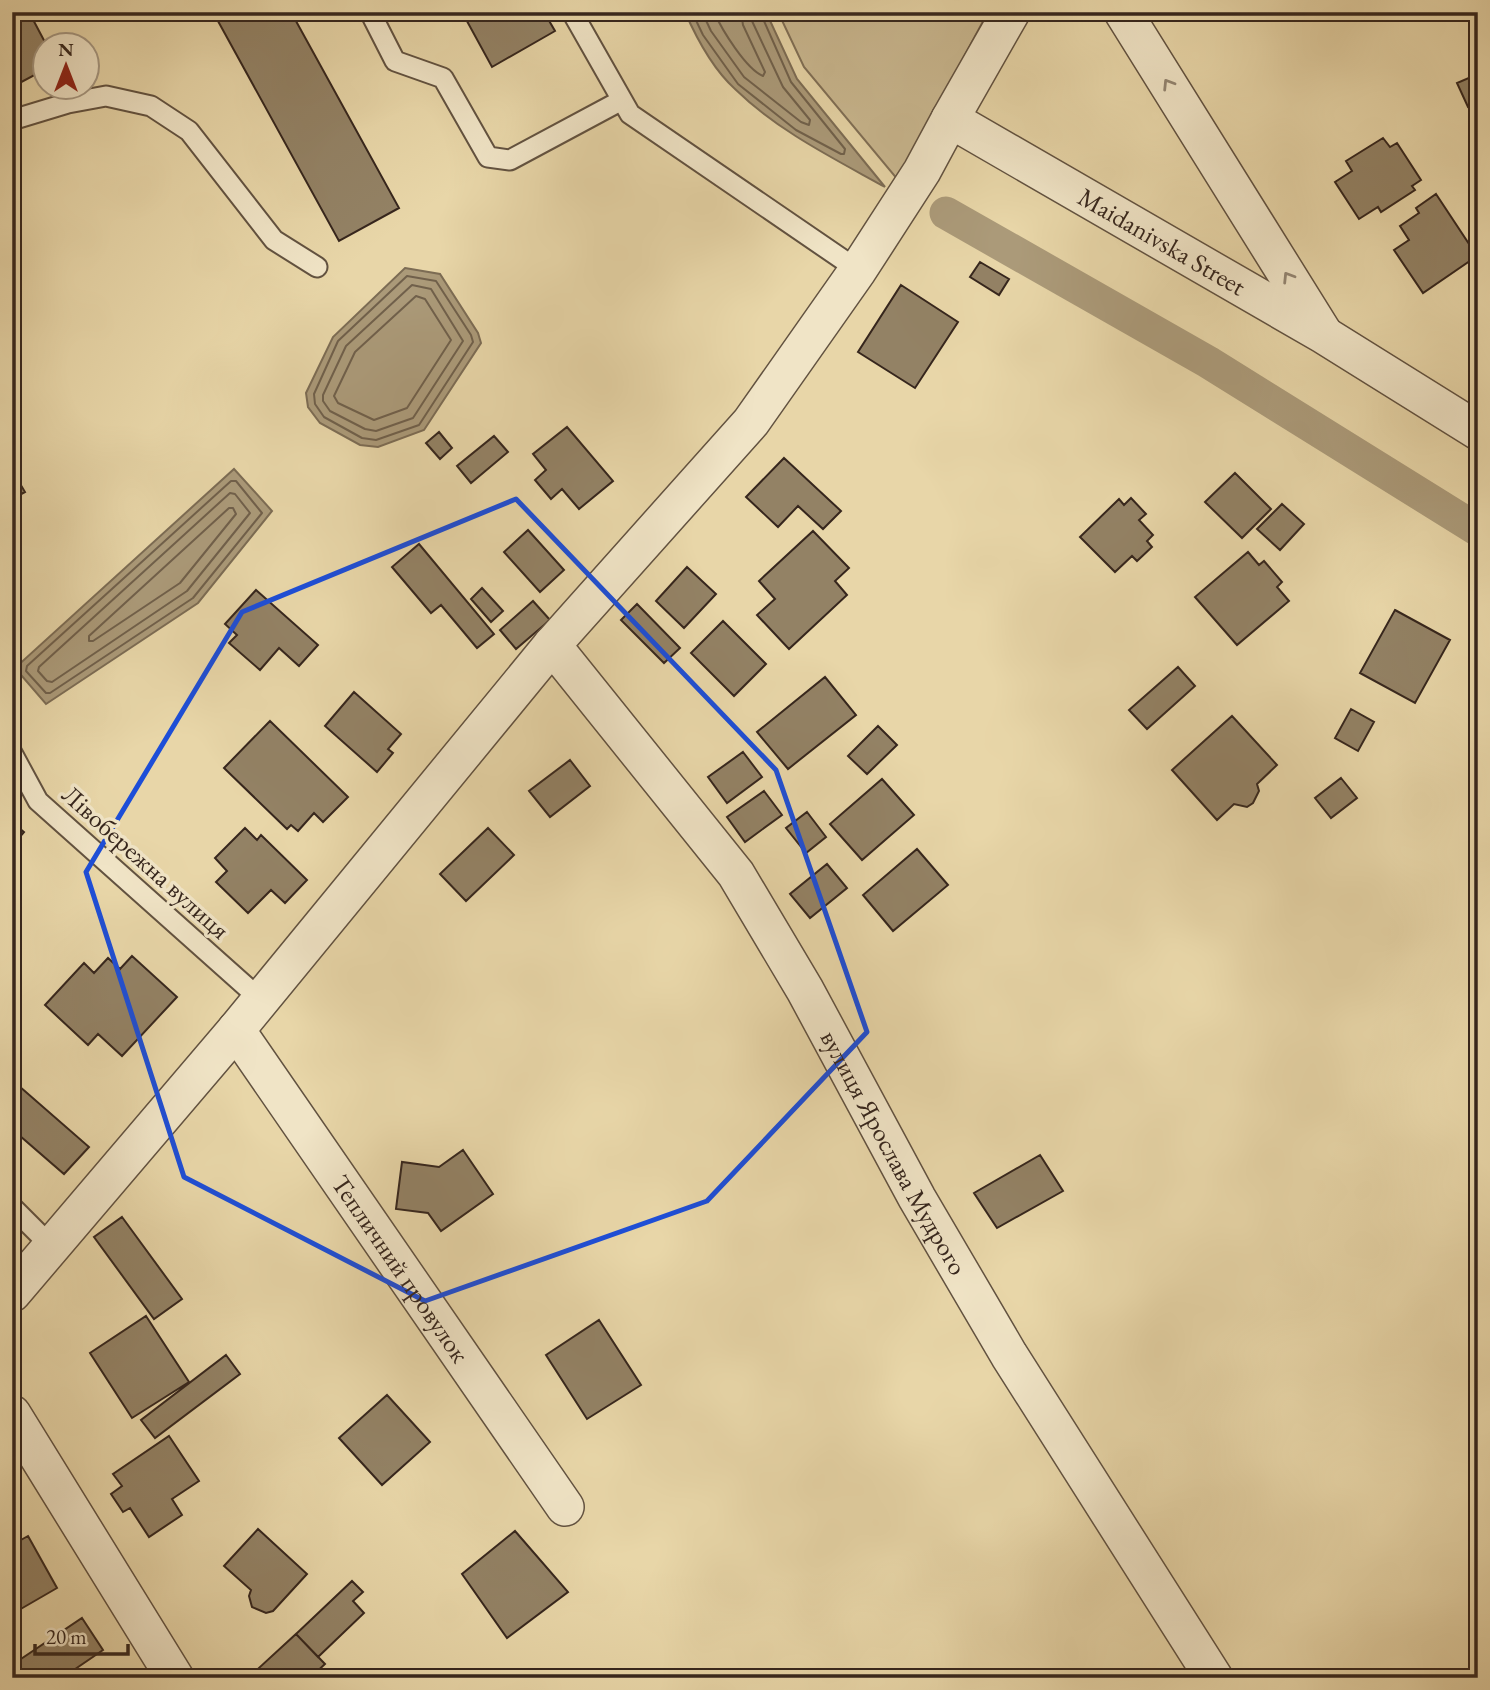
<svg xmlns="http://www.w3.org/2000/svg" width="1490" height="1690" viewBox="0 0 1490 1690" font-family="'EB Garamond',serif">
  <rect width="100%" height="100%" fill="#e8d6a8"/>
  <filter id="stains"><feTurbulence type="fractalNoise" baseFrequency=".00286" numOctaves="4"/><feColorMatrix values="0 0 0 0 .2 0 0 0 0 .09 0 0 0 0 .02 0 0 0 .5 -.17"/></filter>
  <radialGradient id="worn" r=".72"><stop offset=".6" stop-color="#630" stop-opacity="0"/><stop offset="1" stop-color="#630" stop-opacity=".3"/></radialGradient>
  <path fill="#cab890" stroke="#806f56" stroke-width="2" d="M 778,12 L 988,12 L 898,180 L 804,67 Z"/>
  <path fill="#ab9a79" stroke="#7c6c54" stroke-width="2" d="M 685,12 L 766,12 L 797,79 L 885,187 C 833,158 778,131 735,89 C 714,70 696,37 685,12 Z
    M 405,268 L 440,274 L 478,333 L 481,343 L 424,430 L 378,447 L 360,445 L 320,423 L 308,407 L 306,393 L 333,337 Z
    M 234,469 L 272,511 L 198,603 L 46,704 L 15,668 Z"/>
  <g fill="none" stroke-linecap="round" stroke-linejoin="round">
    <path stroke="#70604b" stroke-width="2" d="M 692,12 L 703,35 L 738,84 L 796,130 L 841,154 L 844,154 L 845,149 L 791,82 L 760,12
      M 702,12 L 711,31 L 744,77 L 801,122 L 809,125 L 810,120 L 783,87 L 752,21 L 751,12
      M 714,12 C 722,30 746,69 763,76 L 765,72 L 743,25 L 741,12
      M 407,276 L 436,281 L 471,335 L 473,342 L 419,425 L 376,440 L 362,438 L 324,417 L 315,404 L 314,394 L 338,341 Z
      M 412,285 L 431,289 L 463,341 L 413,418 L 376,431 L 365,429 L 330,411 L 323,401 L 323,395 L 346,346 Z
      M 416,296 L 425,299 L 451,340 L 407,408 L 374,420 L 338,403 L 334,396 L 355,352 Z
      M 231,481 L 236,481 L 262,513 L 193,598 L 50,693 L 46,693 L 26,671 L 27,666 Z
      M 230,493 L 235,494 L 250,513 L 187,591 L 52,682 L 47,681 L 38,671 L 39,667 Z
      M 233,508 L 236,514 L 180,583 L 93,641 L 89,641 L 89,636 L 229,508 Z"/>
    <path stroke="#ab9a79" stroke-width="33" d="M 946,213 L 1208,362 L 1478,530"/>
  </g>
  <path fill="#938265" stroke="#36261d" stroke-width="2" d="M 12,12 L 29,12 L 47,46 L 46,46 L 46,69 L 12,87 Z
    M 213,12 L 291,12 L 399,208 L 339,241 Z
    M 462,12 L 544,12 L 555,31 L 492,67 Z
    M 1478,74 L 1478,103 L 1468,107 L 1457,83 Z
    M 1383,138 L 1390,147 L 1397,143 L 1421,180 L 1412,186 L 1415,190 L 1381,212 L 1378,207 L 1359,219 L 1335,182 L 1352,171 L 1346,161 Z
    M 1436,194 L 1477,256 L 1423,293 L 1394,250 L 1409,240 L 1400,226 L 1419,213 L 1416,208 Z
    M 980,262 L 1009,279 L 999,295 L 970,277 Z
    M 901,285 L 958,322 L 915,388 L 858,352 Z
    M 567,427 L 613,481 L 579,509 L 562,489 L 551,499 L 535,480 L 546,470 L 533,454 Z
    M 439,432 L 452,448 L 440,459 L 426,443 Z
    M 494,436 L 508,452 L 471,483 L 457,466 Z
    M 784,458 L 841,511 L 823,529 L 798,506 L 778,527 L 746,497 Z
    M 12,470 L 25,492 L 12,499 Z
    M 1235,473 L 1271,509 L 1242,538 L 1205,502 Z
    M 1131,498 L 1146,514 L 1139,520 L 1153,535 L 1147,541 L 1152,547 L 1137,561 L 1132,556 L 1115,572 L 1080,537 L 1119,499 L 1124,505 Z
    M 1282,504 L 1304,524 L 1280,550 L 1257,529 Z
    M 528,530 L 564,570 L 540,592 L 504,552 Z
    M 813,531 L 849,568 L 835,581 L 847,595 L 789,649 L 757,615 L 775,599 L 759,581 Z
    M 419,544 L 494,634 L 477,648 L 441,605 L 431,613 L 392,567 Z
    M 1248,552 L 1259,565 L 1264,561 L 1282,582 L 1277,587 L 1289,601 L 1237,645 L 1195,597 Z
    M 687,567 L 716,594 L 684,628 L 656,601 Z
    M 482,588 L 503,611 L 491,622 L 471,599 Z
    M 256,590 L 318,645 L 299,666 L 279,648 L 260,670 L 229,643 L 237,635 L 225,624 Z
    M 533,601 L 550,620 L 516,649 L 500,630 Z
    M 637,604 L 680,648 L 664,663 L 621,620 Z
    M 1395,610 L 1450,640 L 1415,703 L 1360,673 Z
    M 723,621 L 766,664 L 734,696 L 691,653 Z
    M 1178,667 L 1195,686 L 1147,729 L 1129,710 Z
    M 825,677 L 856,715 L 788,769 L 757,732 Z
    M 354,692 L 401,734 L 388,749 L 393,753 L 377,772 L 325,726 Z
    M 1351,709 L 1374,722 L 1358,751 L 1335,738 Z
    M 1232,716 L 1277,765 L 1257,784 L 1259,791 L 1253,803 L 1247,807 L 1234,804 L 1217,820 L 1172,770 Z
    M 270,721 L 348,797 L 323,822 L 314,813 L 298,831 L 291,825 L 287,829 L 224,768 Z
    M 878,726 L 897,745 L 867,774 L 848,756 Z
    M 743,752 L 762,777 L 727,803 L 708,777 Z
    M 570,760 L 590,786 L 550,817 L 529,791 Z
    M 1341,778 L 1357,798 L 1331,818 L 1315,798 Z
    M 882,779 L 914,815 L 862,860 L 830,824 Z
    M 764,791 L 782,815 L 745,842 L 727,817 Z
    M 807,812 L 826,837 L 806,853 L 786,828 Z
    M 12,822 L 24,832 L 12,846 Z
    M 245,828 L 257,840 L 261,835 L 307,880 L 285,903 L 271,890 L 248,913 L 216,882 L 227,871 L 215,858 Z
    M 488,828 L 514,855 L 466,901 L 440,874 Z
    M 917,849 L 948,885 L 893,931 L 863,895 Z
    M 827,864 L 847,888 L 810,918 L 790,894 Z
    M 132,956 L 177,997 L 122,1056 L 98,1034 L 88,1045 L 45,1005 L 84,963 L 94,973 L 108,958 L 120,969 Z
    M 19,1086 L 89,1147 L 64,1174 L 12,1129 L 12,1095 Z
    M 463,1150 L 493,1194 L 441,1231 L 428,1213 L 396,1209 L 402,1162 L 439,1167 Z
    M 1040,1155 L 1063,1191 L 997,1228 L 974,1193 Z
    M 122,1217 L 182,1299 L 154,1319 L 94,1237 Z
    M 146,1316 L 189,1382 L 132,1418 L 90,1353 Z
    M 599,1320 L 641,1385 L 587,1419 L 546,1355 Z
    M 226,1355 L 240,1374 L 155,1438 L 141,1420 Z
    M 387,1395 L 430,1442 L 382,1485 L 339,1438 Z
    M 169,1436 L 199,1481 L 172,1499 L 182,1515 L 149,1537 L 130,1508 L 123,1512 L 111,1494 L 122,1486 L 113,1474 Z
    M 258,1529 L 307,1574 L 273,1611 L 266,1613 L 252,1607 L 249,1596 L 251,1590 L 224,1566 Z
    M 515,1531 L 568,1592 L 507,1638 L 462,1574 Z
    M 28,1536 L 57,1588 L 19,1610 L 12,1598 L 12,1545 Z
    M 352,1581 L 363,1592 L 353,1601 L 364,1613 L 318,1657 L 296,1634 Z
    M 82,1618 L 103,1650 L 62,1678 L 16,1678 L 12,1672 L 12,1665 Z
    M 296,1634 L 325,1664 L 310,1678 L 248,1678 Z"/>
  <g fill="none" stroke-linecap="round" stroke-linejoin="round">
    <g stroke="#625240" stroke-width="23">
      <path id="lane" d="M 370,12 L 395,61 L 443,78 L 488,157 L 510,160 L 622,100
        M 572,12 L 630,114 L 858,270
        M 12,120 L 68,103 L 106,96 L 151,106 L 189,131 L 274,240 L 317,267
        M 12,753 L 38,801 L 260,999
        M 12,1207 L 52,1247"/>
    </g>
    <g stroke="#625240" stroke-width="40">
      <g id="street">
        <path id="s1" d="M 1011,12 L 950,119 L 1324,335 L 1478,431"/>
        <path d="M 1123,12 L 1322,331"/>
        <path id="s2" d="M 552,645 L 736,874 L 805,990 L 917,1198 L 1009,1355 L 1214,1678"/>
        <path id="s3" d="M 236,1030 L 565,1507"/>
        <path d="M 12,1293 L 236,1030 L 552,645 L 751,422 L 858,270 L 922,171 L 950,119"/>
        <path d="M 12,1414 L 175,1678"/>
      </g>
    </g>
    <use href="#lane" stroke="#f0e4c6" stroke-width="19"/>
    <use href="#street" stroke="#f0e4c6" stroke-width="37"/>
  </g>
  <defs><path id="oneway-chevron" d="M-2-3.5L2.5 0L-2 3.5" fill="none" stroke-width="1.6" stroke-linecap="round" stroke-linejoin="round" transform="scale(1.75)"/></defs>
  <g stroke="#938572">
    <use href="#oneway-chevron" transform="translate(1168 84) rotate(-122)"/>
    <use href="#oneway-chevron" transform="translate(1288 277) rotate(-122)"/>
  </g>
  <path fill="none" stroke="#1d4ed8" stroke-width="5" stroke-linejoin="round" d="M 516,499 L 776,770 L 867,1032 L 707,1201 L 425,1301 L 184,1177 L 86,872 L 242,612 Z"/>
  <g text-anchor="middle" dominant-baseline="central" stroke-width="7" stroke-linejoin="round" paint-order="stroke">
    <g font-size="26" fill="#36261d" stroke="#f0e4c6">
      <text stroke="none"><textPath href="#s1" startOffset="368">Maidanivska Street</textPath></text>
      <text transform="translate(146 862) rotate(42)">Лівобережна вулиця</text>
      <text stroke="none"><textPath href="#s2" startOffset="614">вулиця Ярослава Мудрого</textPath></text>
      <text stroke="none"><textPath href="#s3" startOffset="290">Тепличний провулок</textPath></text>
    </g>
  </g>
  <rect width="1490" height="1690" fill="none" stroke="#e8d6a8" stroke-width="42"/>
  <rect x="14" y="14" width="1462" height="1662" fill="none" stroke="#36261d" stroke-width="3.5"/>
  <rect x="21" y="21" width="1448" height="1648" fill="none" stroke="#36261d" stroke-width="2"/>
  <g transform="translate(66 66)"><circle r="33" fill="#f0e4c6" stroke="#a69882" stroke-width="2"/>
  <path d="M0-5L12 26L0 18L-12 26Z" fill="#8f2418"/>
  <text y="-10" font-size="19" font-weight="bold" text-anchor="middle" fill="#36261d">N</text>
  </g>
  <path d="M35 1644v10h93v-10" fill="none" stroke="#36261d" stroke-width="3.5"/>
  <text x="46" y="1644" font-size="21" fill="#36261d" stroke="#f0e4c6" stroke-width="5" paint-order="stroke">20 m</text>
  <rect width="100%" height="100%" filter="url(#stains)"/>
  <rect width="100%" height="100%" fill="url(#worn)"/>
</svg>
